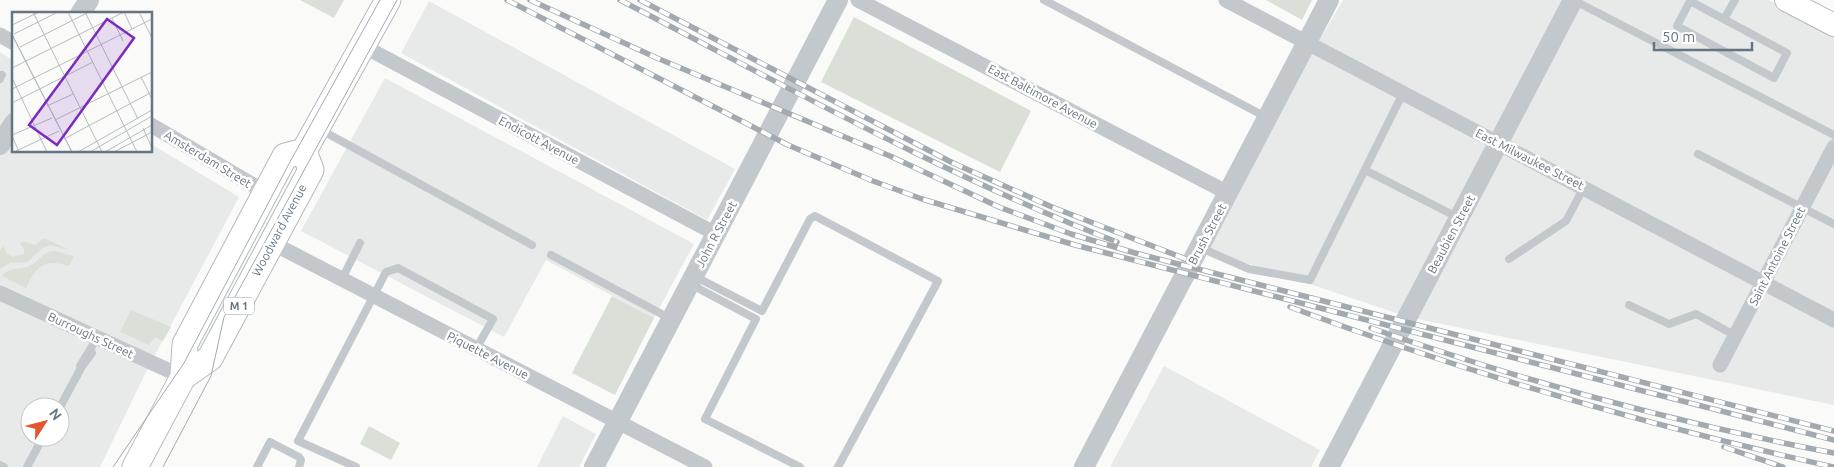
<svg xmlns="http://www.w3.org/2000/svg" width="1834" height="467" viewBox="0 0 1834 467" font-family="Ubuntu,sans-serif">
  <rect width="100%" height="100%" fill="#fafaf8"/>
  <path fill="#e8e9e9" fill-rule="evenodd" d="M 1343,0 L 1769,0 L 1834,35 L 1834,405 L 1408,317 L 1199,247 Z
    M 429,1 L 735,169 L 707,220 L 401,53 Z
    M 0,52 L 14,61 L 14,151 L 151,151 L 151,144 L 239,197 L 144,376 L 100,467 L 0,467 ZM 30,407 L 60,407 L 60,437 L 30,437 Z
    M 385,78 L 694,244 L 654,318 L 546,260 L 504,337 L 301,231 Z
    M 1164,366 L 1320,450 L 1311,467 L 1110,467 Z
    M 563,416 L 596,434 L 579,467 L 537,467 Z"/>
  <path fill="#dadfd7" d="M 300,0 L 344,0 L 334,18 Z
    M 1266,0 L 1312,0 L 1302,20 Z
    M 854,17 L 1031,111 L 1000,172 L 821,82 Z
    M 44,238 L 69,250 L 50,245 L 44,247 L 27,262 L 10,263 L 0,269 L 0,251 L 3,246 L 7,254 L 13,257 L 24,254 L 24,249 L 20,244 L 22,241 L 35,245 Z
    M 55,251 L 74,256 L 69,266 C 45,258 36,266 26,288 L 2,276 C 13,264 20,272 31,265 C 41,260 42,252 55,251 Z
    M 612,296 L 654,318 L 615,395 L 572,373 Z
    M 131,310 L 171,327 L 163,341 L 155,337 L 149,345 L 120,332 Z
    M 369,426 L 400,443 L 391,460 L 360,444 Z"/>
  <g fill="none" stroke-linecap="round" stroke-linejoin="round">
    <g stroke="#b3babf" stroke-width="24">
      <path id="secondary" d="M 1786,0 L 1834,25"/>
    </g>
    <g stroke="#b5babe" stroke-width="27">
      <path id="primary" d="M 183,377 L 210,358 L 311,170 L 304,151
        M 135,467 L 183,377 L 185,344 L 285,156 L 304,151 L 388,0"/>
    </g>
    <path stroke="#c3c8cc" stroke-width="8" d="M 1044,0 L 1266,117
      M 1575,1 L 1834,135
      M 1690,1 L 1787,53 L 1774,78 L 1677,26 Z
      M 1724,19 L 1735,0
      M 0,79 L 2,75
      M 321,130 L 532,245
      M 1698,154 L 1834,224
      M 1365,170 L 1459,218
      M 1201,248 L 1249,269 L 1310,280 L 1403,93
      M 551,255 L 671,319
      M 1509,259 L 1566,221 L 1584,187
      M 694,276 L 762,311 L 810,219 L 815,216 L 938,281 L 838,467
      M 342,279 L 360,243
      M 690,284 L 756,319 L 705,419 L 800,467
      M 1629,305 L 1669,324 L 1696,314 L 1736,336
      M 90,350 L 92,353 L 81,368 L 80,366 L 97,338
      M 60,407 L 81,368
      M 0,465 L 4,467
      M 27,467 L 43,437
      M 257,467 L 270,442 L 299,457 L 301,460 L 299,467
      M 356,467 L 298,441 L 386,272 L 398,268 L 493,319 L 476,349"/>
    <path stroke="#c3c8cc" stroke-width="15" d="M 858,0 L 1228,193
      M 1226,0 L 1834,320
      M 0,35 L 14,43
      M 363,46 L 716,234
      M 151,125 L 265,192
      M 272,243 L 705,467
      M 0,293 L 183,377
      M 1720,365 L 1834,147"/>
    <path stroke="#c3c8cc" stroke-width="20" d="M 80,14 L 89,0
      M 0,145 L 14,123
      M 594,467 L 838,0
      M 1084,467 L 1329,0
      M 1329,467 L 1573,0"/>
    <use href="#secondary" stroke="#fff" stroke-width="22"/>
    <use href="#primary" stroke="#fff" stroke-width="25"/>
    <path stroke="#a2aab0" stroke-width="1" d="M 113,467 L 184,363 L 291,160 L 380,0
      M 163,467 L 211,376 L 224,317 L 397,0"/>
    <g stroke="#a2aab0" stroke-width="5.5">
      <path id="rail" d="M 507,0 L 788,145 L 873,181 L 922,199 L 1075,245 L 1834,440
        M 530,0 L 657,58 L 890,156 L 999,207 L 1071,234 L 1135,253 L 1834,431
        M 620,0 C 784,85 945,176 1117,242
        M 640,0 L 953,163 L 1052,207 L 1191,261
        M 1290,307 C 1467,373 1649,426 1834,467
        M 1371,328 C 1523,381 1676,423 1834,453
        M 1724,447 L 1783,467"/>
    </g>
    <use href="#rail" stroke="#fff" stroke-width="4" stroke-dasharray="11" stroke-linecap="butt"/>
  </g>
  <g text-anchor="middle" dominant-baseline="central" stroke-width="5" stroke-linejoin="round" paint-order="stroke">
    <rect fill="#fff" stroke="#939fa8" stroke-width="1" x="224" y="297.5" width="30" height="17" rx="4"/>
    <g font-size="11" font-weight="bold" fill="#657683">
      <text x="239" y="306">M 1</text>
    </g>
    <g font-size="12" fill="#657683" stroke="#fff">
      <text transform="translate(1043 96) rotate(28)">East Baltimore Avenue</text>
      <text transform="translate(539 140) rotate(28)">Endicott Avenue</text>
      <text transform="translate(208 159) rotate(31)">Amsterdam Street</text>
      <text transform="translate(1530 159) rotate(27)">East Milwaukee Street</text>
      <text transform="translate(279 230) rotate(-62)">Woodward Avenue</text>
      <text transform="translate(716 234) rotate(-62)">John R Street</text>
      <text transform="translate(1207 234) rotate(-62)">Brush Street</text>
      <text transform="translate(1451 234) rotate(-62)">Beaubien Street</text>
      <text transform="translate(1777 256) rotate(-63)">Saint Antoine Street</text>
      <text transform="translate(91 335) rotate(25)">Burroughs Street</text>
      <text transform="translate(488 355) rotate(27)">Piquette Avenue</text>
    </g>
  </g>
  <g transform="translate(12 12)">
    <rect width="140" height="140" fill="#fafaf8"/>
    <path fill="none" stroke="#b5bdc2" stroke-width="1" d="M 21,0 L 90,140M 56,0 L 125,140M 73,0 L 126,107M 112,0 L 120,17M 127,0 L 140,26M 100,6 L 111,29M 0,13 L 27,0M 2,22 L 46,0M 0,23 L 60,140M 1,24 L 60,140M 8,35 L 77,0M 0,56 L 112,0M 129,65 L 140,87M 0,66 L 35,140M 0,77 L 140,7M 0,91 L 81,50M 35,94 L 61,82M 43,108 L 140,60M 131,116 L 140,136M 0,123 L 40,106M 0,124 L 7,140M 52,127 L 140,80M 4,139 L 47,119M 66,140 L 140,98M 78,140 L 140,104M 93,140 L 140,113M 102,140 L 140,120"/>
    <path fill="#7b2cbf" fill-opacity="0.15" stroke="#7b2cbf" stroke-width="2.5" d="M 95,7 L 122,26 L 45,133 L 17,113 Z"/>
    <rect width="140" height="140" fill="none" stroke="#657683" stroke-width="2.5"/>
  </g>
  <g transform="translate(45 422) rotate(54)"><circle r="24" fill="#ffffff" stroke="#c1c8cd"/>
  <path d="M0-4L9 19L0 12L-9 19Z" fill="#e4572e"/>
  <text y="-8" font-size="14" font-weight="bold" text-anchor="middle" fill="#657683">N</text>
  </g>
  <path d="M1654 42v8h98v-8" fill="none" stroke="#657683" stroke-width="2.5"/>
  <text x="1662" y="42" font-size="15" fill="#657683" stroke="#ffffff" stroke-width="4" paint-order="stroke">50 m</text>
</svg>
